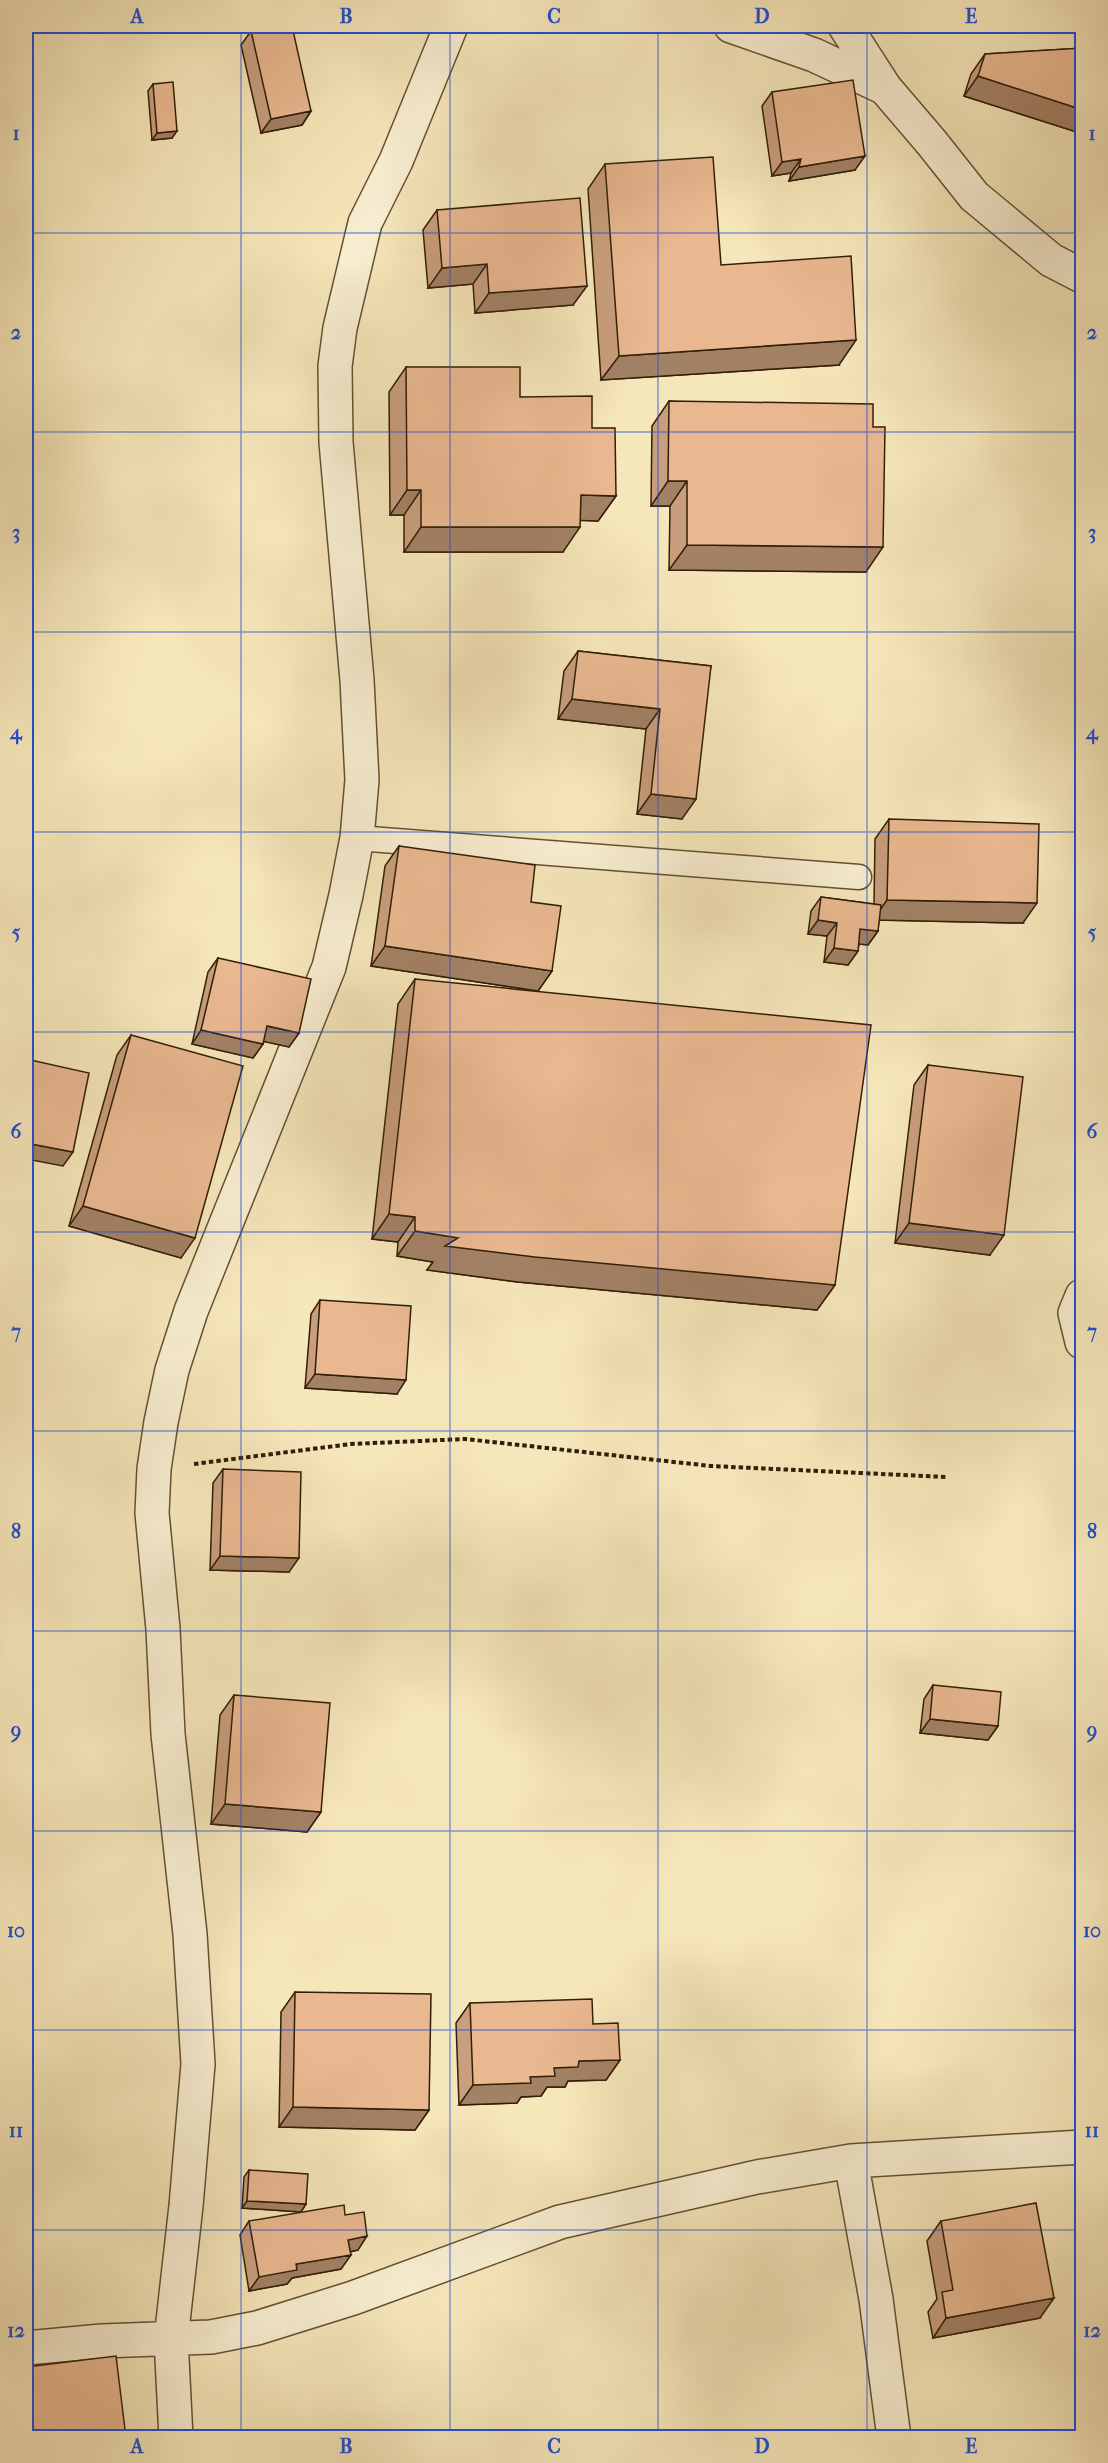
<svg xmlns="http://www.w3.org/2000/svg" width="1108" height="2463" viewBox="0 0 1108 2463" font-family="'IM FELL French Canon',serif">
  <rect width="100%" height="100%" fill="#f6e7ba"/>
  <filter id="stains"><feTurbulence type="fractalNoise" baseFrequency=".00333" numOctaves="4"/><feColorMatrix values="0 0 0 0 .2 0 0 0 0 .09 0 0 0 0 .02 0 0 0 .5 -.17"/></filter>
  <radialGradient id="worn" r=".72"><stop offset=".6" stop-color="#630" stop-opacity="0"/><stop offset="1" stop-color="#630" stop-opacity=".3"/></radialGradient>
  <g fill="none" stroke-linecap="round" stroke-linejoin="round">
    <g stroke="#635034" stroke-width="27">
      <path id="lane" d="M 357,838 L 859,877"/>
    </g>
    <g stroke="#635034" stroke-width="36">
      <path id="street" d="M 731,26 L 814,55 L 885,88 L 932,143 L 974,196 L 1051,260 L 1082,276
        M 845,26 L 885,88
        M 1082,1296 L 1075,1313 L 1082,1342
        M 851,2161 L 876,2299 L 894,2438
        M 26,2348 L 102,2341 L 211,2337 L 257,2328 L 353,2298 L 560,2222 L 757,2177 L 851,2161 L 1082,2147
        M 176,2438 L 171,2339 L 186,2206 L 198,2064 L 190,1934 L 168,1734 L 163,1629 L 152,1513 L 154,1469 L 161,1422 L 172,1370 L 191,1311 L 329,967 L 346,895 L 357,838 L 362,780 L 357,680 L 336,442 L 335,366 L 340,328 L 365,223 L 396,161 L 451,26"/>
    </g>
    <path stroke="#321e07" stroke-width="4" stroke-dasharray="4.5 3" stroke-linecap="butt" d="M 194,1464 L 351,1444 L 465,1439 L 711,1466 L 946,1477"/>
    <use href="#lane" stroke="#f9efd2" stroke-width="24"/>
    <use href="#street" stroke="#f9efd2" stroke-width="33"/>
  </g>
  <path fill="#c89e7c" stroke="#321e07" stroke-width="1.5" d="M 251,31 L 311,111 L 302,125 L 261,133 L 241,45 Z
    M 1083,48 L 1083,134 L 964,96 L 971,74 L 985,54 Z
    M 153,84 L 172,138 L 152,140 L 148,91 Z
    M 772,92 L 855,170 L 789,181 L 791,173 L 772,176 L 762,106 Z
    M 605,164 L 721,265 L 839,365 L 601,380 L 588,189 Z
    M 437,210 L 573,305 L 475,313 L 473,284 L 428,288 L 423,230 Z
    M 406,367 L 520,397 L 592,428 L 616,496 L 598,521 L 580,520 L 563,552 L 404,552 L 404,515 L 390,515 L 389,392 Z
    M 669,401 L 873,427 L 866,572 L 669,570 L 670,506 L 651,506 L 652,426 Z
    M 578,651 L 711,666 L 682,819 L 637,814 L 646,729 L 558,719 L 564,671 Z
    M 889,819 L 1023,923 L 879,920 L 878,931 L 868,945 L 859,944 L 858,951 L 848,965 L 824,962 L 827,936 L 808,934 L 811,911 L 821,897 L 874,904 L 875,839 Z
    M 399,846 L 531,902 L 552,971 L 538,991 L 371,966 L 385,866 Z
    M 218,958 L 299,1033 L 289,1047 L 264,1041 L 263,1044 L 253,1058 L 192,1044 L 208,972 Z
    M 415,979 L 835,1285 L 817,1310 L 518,1282 L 427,1270 L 433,1262 L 397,1256 L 398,1242 L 372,1239 L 398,1004 Z
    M 131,1035 L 181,1258 L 69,1226 L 117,1055 Z
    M 928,1065 L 990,1255 L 895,1243 L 914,1085 Z
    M 320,1300 L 397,1394 L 305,1388 L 311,1314 Z
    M 223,1469 L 289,1572 L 210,1570 L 213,1483 Z
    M 1083,1576 L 1083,1629 L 1082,1629 L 1082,1577 Z
    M 933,1685 L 998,1726 L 988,1740 L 920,1733 L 924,1699 Z
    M 234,1695 L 321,1812 L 307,1832 L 211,1824 L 220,1715 Z
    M 295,1992 L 429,2110 L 415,2130 L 279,2127 L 281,2012 Z
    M 470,2003 L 593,2024 L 620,2060 L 606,2080 L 568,2081 L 565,2087 L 547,2087 L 541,2096 L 521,2097 L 517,2103 L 459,2105 L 456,2023 Z
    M 249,2170 L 306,2204 L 301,2212 L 242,2208 L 244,2177 Z
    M 345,2215 L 358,2250 L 350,2252 L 341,2269 L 292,2278 L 287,2284 L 249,2291 L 240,2235 L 249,2221 Z
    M 941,2221 L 1040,2318 L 933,2338 L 928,2312 L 937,2299 L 927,2241 Z"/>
  <path fill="#a38165" stroke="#321e07" stroke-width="1.5" d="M 978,76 L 1083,110 L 1083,134 L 964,96 Z
    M 311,111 L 302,125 L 261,133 L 271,119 Z
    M 177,131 L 172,138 L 152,140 L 157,133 Z
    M 865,156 L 855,170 L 789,181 L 799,167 Z
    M 801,159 L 791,173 L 772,176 L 782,162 Z
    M 487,264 L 473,284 L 428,288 L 442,268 Z
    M 587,286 L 573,305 L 475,313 L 489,293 Z
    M 856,340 L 839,365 L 601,380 L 619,356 Z
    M 668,481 L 687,481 L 670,506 L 651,506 Z
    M 407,490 L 421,490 L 404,515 L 390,515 Z
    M 581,495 L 616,496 L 598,521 L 563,520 Z
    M 421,527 L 580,527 L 563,552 L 404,552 Z
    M 687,545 L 883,547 L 866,572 L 669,570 Z
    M 572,699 L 660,709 L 646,729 L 558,719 Z
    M 651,794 L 696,799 L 682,819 L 637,814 Z
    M 887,900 L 1037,903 L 1023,923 L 873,920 Z
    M 818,920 L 837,923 L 827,936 L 808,934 Z
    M 860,929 L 878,931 L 868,945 L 850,943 Z
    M 385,946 L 552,971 L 538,991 L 371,966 Z
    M 834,948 L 858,951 L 848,965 L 824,962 Z
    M 267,1026 L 299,1033 L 289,1047 L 257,1040 Z
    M 201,1030 L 263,1044 L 253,1058 L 192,1044 Z
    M 26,1143 L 73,1152 L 63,1166 L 26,1159 Z
    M 83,1206 L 195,1238 L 181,1258 L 69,1226 Z
    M 389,1214 L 415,1217 L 398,1242 L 372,1239 Z
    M 909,1223 L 1004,1235 L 990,1255 L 895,1243 Z
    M 415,1231 L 835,1285 L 817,1310 L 518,1282 L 427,1270 L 433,1262 L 397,1256 Z
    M 315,1374 L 406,1380 L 397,1394 L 305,1388 Z
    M 220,1556 L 299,1558 L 289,1572 L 210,1570 Z
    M 930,1719 L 998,1726 L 988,1740 L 920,1733 Z
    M 225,1804 L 321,1812 L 307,1832 L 211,1824 Z
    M 620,2060 L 606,2080 L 568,2081 L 565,2087 L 547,2087 L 541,2096 L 521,2097 L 517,2103 L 459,2105 L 473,2085 L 530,2077 L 554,2068 L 579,2061 Z
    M 293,2107 L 429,2110 L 415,2130 L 279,2127 Z
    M 247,2201 L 306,2204 L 301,2212 L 242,2208 Z
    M 367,2236 L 358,2250 L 338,2254 L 348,2240 Z
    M 351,2255 L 341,2269 L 292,2278 L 287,2284 L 249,2291 L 259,2277 L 296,2264 Z
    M 1054,2298 L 1040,2318 L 933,2338 L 946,2318 Z"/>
  <path fill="#e9b890" stroke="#321e07" stroke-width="1.5" d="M 276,26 L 292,26 L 311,111 L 271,119 L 251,31 Z
    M 1083,48 L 1083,110 L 978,76 L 985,54 Z
    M 853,80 L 865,156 L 799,167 L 801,159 L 782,162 L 772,92 Z
    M 173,82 L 177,131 L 157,133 L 153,84 Z
    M 713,157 L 721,265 L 851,256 L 856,340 L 619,356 L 605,164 Z
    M 580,198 L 587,286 L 489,293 L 487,264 L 442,268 L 437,210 Z
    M 406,367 L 520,367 L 520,397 L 592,396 L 592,428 L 615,428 L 616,496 L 581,495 L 580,527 L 421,527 L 421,490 L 407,490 Z
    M 669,401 L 873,404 L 873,427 L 885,427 L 883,547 L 687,545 L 687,481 L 668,481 Z
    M 578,651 L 711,666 L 696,799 L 651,794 L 660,709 L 572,699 Z
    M 889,819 L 1039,824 L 1037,903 L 887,900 Z
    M 399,846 L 535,865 L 531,902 L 561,906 L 552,971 L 385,946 Z
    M 821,897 L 881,905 L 878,931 L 860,929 L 858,951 L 834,948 L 837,923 L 818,920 Z
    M 218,958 L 311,979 L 299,1033 L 267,1026 L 263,1044 L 201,1030 Z
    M 415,979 L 871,1025 L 835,1285 L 535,1257 L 445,1246 L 458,1238 L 415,1231 L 415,1217 L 389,1214 Z
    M 131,1035 L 243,1066 L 195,1238 L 83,1206 Z
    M 26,1059 L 89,1073 L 73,1152 L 26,1143 Z
    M 928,1065 L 1023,1077 L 1004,1235 L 909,1223 Z
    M 320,1300 L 411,1306 L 406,1380 L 315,1374 Z
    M 223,1469 L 301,1472 L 299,1558 L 220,1556 Z
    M 933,1685 L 1001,1692 L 998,1726 L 930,1719 Z
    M 234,1695 L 330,1703 L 321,1812 L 225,1804 Z
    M 295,1992 L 431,1994 L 429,2110 L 293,2107 Z
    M 592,1999 L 593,2024 L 618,2023 L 620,2060 L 579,2061 L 578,2067 L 554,2068 L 555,2076 L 530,2077 L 531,2083 L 473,2085 L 470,2003 Z
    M 249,2170 L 308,2174 L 306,2204 L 247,2201 Z
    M 1036,2203 L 1054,2298 L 946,2318 L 942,2292 L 953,2290 L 941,2221 Z
    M 344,2205 L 345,2215 L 364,2212 L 367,2236 L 348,2240 L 351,2255 L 296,2264 L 297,2270 L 259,2277 L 249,2221 Z
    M 116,2356 L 126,2438 L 26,2438 L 26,2367 Z"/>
  <path fill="none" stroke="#1d4ed8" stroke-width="1.5" stroke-opacity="0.55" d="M 241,26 L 241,2438M 450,26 L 450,2438M 658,26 L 658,2438M 867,26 L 867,2438M 26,233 L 1082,233M 26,432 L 1082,432M 26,632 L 1082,632M 26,832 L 1082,832M 26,1032 L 1082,1032M 26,1232 L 1082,1232M 26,1431 L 1082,1431M 26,1631 L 1082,1631M 26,1831 L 1082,1831M 26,2030 L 1082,2030M 26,2230 L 1082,2230"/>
  <rect width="1108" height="2463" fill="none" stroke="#f6e7ba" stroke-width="66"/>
  <rect x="33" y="33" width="1042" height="2397" fill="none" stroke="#1d4ed8" stroke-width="2"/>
  <g font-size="20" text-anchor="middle" font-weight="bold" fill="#1d4ed8">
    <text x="137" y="23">A</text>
    <text x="346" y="23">B</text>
    <text x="554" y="23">C</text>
    <text x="762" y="23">D</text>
    <text x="971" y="23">E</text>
    <text x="16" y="140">1</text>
    <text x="1092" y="140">1</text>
    <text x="16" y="339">2</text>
    <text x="1092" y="339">2</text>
    <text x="16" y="539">3</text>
    <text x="1092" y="539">3</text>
    <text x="16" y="739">4</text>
    <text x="1092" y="739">4</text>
    <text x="16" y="939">5</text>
    <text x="1092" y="939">5</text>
    <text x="16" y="1138">6</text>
    <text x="1092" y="1138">6</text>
    <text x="16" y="1338">7</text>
    <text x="1092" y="1338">7</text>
    <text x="16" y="1538">8</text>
    <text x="1092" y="1538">8</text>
    <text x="16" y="1738">9</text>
    <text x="1092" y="1738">9</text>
    <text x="16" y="1937">10</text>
    <text x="1092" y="1937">10</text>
    <text x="16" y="2137">11</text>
    <text x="1092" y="2137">11</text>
    <text x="16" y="2337">12</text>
    <text x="1092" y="2337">12</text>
    <text x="137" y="2453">A</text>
    <text x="346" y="2453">B</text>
    <text x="554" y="2453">C</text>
    <text x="762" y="2453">D</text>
    <text x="971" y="2453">E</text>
  </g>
  <rect width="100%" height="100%" filter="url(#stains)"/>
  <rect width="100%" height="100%" fill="url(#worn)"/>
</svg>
